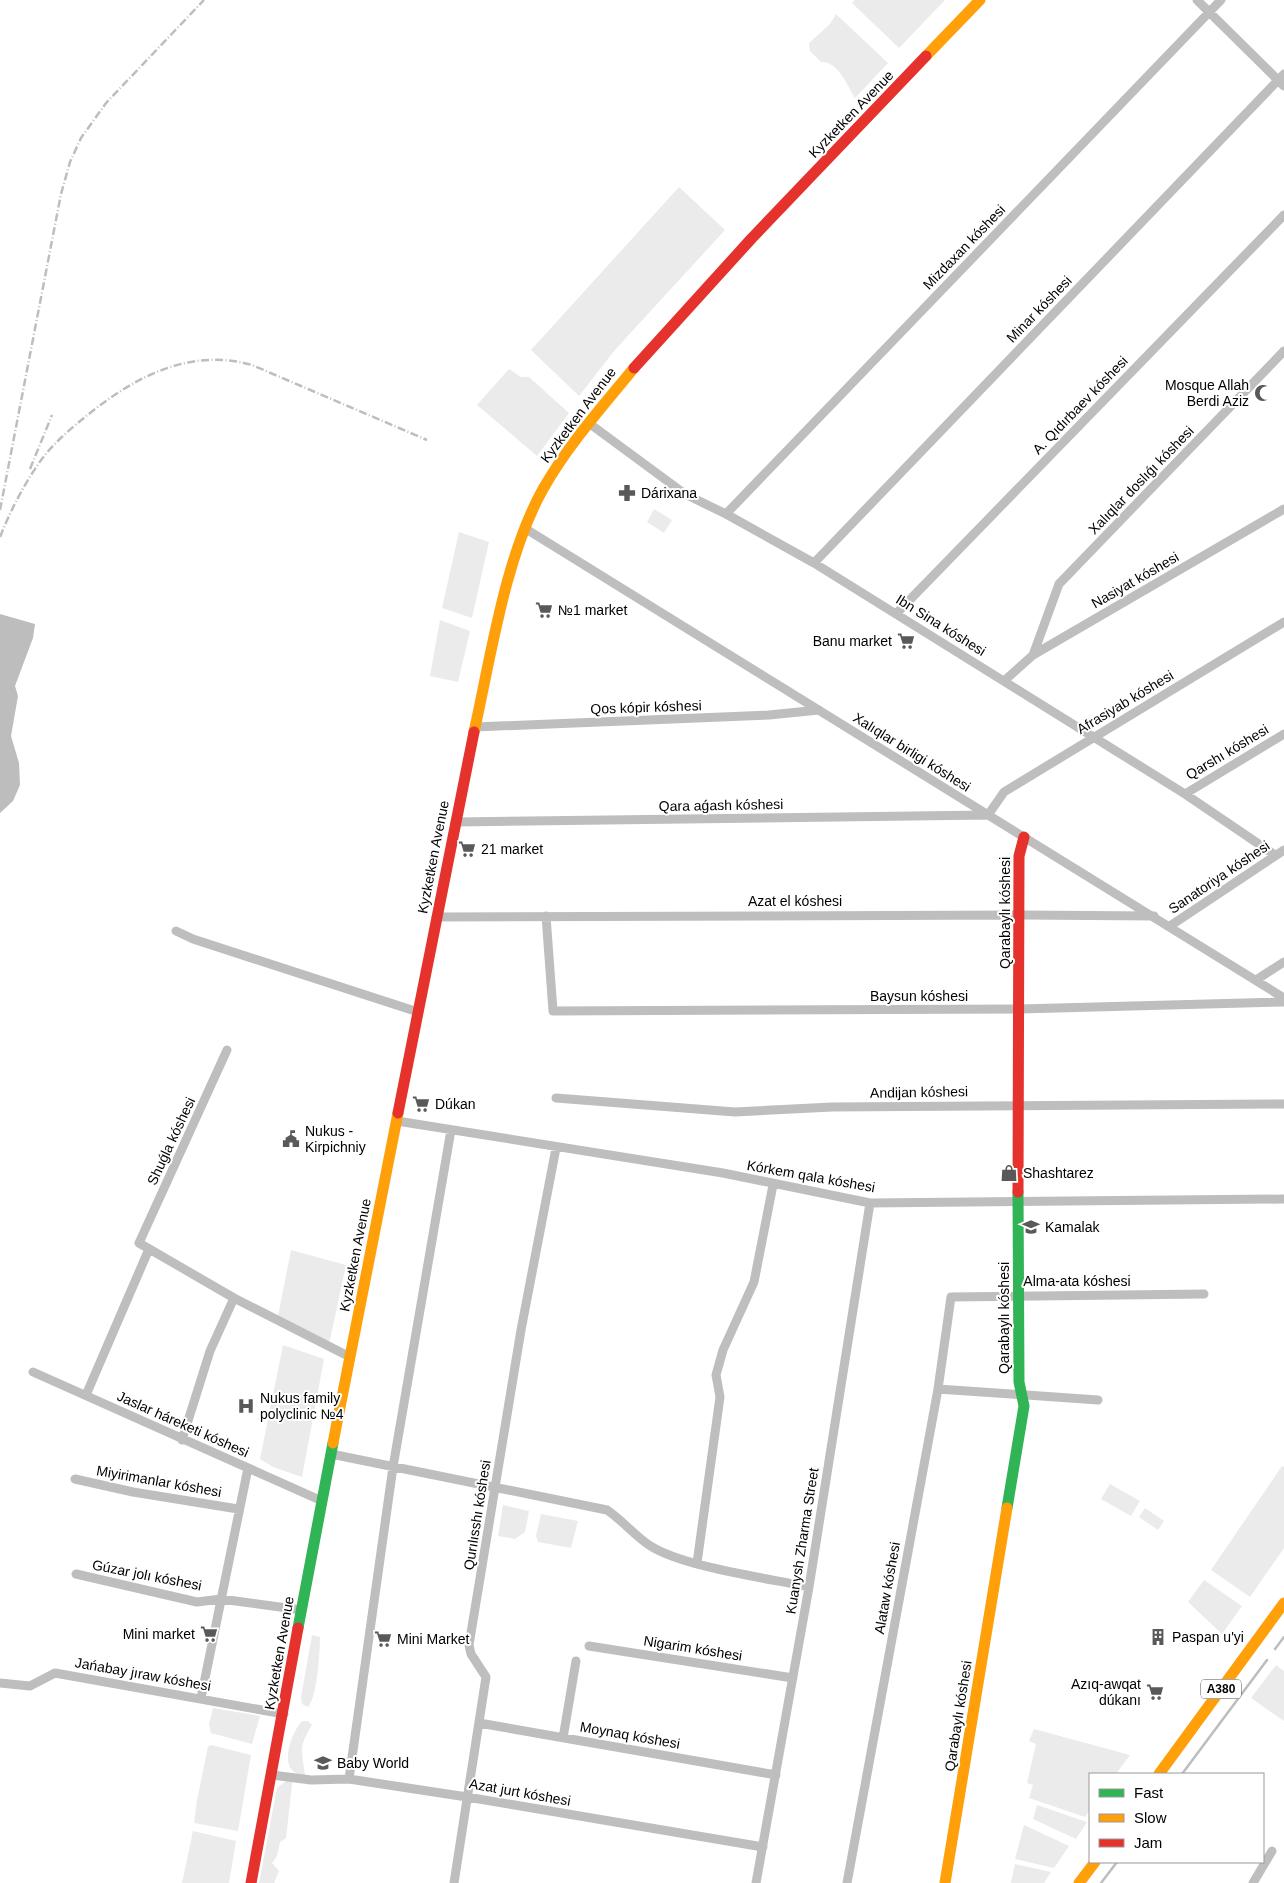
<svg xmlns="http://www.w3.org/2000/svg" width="1284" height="1883" viewBox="0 0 1284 1883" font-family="Arial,sans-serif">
  <rect width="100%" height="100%" fill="#fff"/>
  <path fill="#ebebeb" d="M 855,0 L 945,0 L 899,48 L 852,3 Z
    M 836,14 L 888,63 L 855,98 C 847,85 838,61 821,62 L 810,51 L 809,43 L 830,24 Z
    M 679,187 L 725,230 L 614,351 L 579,396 L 531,350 Z
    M 509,369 L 521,377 L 529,377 L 569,413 L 537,456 L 477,405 Z
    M 654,509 L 672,520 L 664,533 L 647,522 Z
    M 459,532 L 489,542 L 472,618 L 442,608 Z
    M 440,620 L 470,631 L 458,682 L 430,676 Z
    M 291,1250 L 346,1265 L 330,1340 L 327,1342 L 278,1316 Z
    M 283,1345 L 324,1359 L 302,1477 L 273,1467 L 260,1459 Z
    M 1282,1466 L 1284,1467 L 1284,1548 L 1250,1597 L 1211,1570 Z
    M 1110,1484 L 1140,1501 L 1131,1516 L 1101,1499 Z
    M 503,1505 L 529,1511 L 525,1532 L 515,1539 L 498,1536 Z
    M 1145,1508 L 1164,1521 L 1158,1530 L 1139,1517 Z
    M 541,1514 L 578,1521 L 571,1548 L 538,1542 L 536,1536 Z
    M 1204,1580 L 1242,1606 L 1222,1634 L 1188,1602 Z
    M 312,1635 L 320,1637 C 320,1652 317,1698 308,1707 L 302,1704 L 301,1697 Z
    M 1276,1665 L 1284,1671 L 1284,1721 L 1251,1698 Z
    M 213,1708 L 260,1716 L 252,1744 L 211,1733 L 209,1724 Z
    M 302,1721 L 308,1721 L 312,1725 C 298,1747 302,1751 305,1775 C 276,1775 290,1734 302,1721 Z
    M 1034,1729 L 1130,1755 L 1116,1774 L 1090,1774 L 1090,1810 L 1085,1817 L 1029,1798 L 1033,1785 L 1027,1783 L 1036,1744 L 1029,1741 Z
    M 211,1745 L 251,1755 L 238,1831 L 194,1823 L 197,1800 L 208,1747 Z
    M 286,1781 L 292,1782 L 292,1785 L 286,1838 L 280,1842 L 277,1856 L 272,1863 L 279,1871 L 274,1883 L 259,1883 L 277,1788 Z
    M 1037,1805 L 1087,1822 L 1076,1839 L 1033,1819 Z
    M 1024,1825 L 1069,1846 L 1054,1868 L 1015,1859 Z
    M 193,1831 L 236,1841 L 229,1883 L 182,1883 Z
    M 1015,1864 L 1051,1872 L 1044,1883 L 1011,1883 Z"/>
  <path fill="#bdbdbd" d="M 0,614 L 35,624 L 33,638 L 15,686 L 18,696 L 11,736 L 19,763 L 20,785 L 13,801 L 0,813 Z"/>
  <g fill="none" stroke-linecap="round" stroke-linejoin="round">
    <path stroke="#bdbdbd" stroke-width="2.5" d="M 1275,1649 L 1284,1637
      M 1182,1774 L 1267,1660
      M 1101,1883 L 1117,1862"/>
    <path stroke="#bebebe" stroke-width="9" d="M 1197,0 L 1284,86
      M 590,424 L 685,494 L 726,514 L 814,563 L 1185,794 L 1275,855
      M 726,514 L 1221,0
      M 526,529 L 1284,998
      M 814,563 L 1284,74
      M 896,614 L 1284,215
      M 1033,655 L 1059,584 L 1284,351
      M 1004,681 L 1033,655 L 1284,509
      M 475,727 L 769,715 L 819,710
      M 1185,794 L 1284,734
      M 455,822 L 988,815 L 1004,792 L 1284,622
      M 546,916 L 553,1011 L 1020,1009 L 1284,1002
      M 436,917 L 1020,915 L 1154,916
      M 1170,926 L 1284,850
      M 176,931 L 193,939 L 418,1012
      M 1256,980 L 1284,962
      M 227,1050 L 139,1243 L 234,1298 L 350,1357
      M 556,1098 L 735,1112 L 832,1107 L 1284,1104
      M 397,1121 L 723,1173 L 870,1203 L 1284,1199
      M 33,1372 L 322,1501
      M 938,1389 L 1098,1400
      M 86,1395 L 149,1249
      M 182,1440 L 210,1351 L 234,1298
      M 331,1454 L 607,1510 C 622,1520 634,1535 649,1545 C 682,1567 767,1578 809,1587
      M 75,1479 L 133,1492 L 238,1509
      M 697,1563 L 720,1397 L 716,1375 L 723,1350 L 754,1282 L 773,1185
      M 76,1574 L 197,1602 L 221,1599 L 302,1610
      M 589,1646 L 793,1678
      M 0,1683 L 30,1686 L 55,1673 L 284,1714
      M 201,1698 L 248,1468
      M 479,1723 L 776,1775
      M 563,1738 L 576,1661
      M 272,1775 L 311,1780 L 349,1779 L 467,1797 L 763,1847
      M 349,1779 L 393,1467 L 451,1130
      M 454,1883 L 486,1677 L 471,1654 L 469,1645 L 521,1330 L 556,1148
      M 756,1883 L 809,1587 L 870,1203
      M 847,1883 L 938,1389 L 951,1297 L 1204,1294
      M 1253,1883 L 1272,1851"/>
    <path stroke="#30b455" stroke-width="11" d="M 1007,1508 L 1024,1406 L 1019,1382 L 1018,1192
      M 298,1628 L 333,1443"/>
    <path stroke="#ff9f0a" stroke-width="11" d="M 926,56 L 980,0
      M 474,732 C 491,656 505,557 543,489 C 568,445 602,407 634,368
      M 333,1443 L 398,1113
      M 1159,1774 L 1284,1603
      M 945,1883 L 1007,1508
      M 1079,1883 L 1095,1862"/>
    <path stroke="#e5322d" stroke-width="11" d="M 634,368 L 752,238 L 926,56
      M 398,1113 L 474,732
      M 1018,1192 L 1019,856 L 1024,837
      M 251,1883 L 298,1628"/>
    <path stroke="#bebebe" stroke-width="2.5" stroke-dasharray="8 2.5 1 2.5" stroke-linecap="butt" d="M 30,469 L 52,415
      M 0,510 L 61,194 L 70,162 L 81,138 L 106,103 L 204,0
      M 0,537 C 10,512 22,488 37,466 C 49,447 68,431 85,417 C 133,378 189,347 252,365 L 427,440"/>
  </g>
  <defs>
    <g id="mosque-bare" transform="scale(1.35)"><path d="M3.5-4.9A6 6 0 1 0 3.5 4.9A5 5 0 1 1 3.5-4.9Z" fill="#595959" stroke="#fff" stroke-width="2.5" paint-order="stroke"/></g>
    <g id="pharmacy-bare" transform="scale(1.35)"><path d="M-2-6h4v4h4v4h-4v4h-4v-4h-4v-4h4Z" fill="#595959" stroke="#fff" stroke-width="2.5" paint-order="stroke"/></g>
    <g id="supermarket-bare" transform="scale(1.35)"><path d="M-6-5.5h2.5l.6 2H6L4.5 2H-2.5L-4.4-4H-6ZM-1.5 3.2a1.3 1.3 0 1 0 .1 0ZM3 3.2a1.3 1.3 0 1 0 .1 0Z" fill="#595959" stroke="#fff" stroke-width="2.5" paint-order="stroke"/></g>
    <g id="civic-bare" transform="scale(1.35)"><path d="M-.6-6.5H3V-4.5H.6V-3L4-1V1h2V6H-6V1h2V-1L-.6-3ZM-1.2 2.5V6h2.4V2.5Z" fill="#595959" stroke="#fff" stroke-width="2.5" paint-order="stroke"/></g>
    <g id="shop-bare" transform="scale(1.35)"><path d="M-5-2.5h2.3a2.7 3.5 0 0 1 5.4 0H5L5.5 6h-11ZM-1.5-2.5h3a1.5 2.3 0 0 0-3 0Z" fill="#595959" stroke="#fff" stroke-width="2.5" paint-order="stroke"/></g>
    <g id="school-bare" transform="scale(1.35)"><path d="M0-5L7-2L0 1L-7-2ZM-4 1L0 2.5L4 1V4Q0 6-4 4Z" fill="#595959" stroke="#fff" stroke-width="2.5" paint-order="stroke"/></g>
    <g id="hospital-bare" transform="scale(1.35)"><path d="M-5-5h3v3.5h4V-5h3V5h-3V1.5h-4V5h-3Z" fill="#595959" stroke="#fff" stroke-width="2.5" paint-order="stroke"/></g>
    <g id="building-bare" transform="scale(1.35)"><path d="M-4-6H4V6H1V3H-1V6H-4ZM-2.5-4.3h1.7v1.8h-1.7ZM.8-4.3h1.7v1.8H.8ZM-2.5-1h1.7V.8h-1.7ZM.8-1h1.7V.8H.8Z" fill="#595959" stroke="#fff" stroke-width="2.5" paint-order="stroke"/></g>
  </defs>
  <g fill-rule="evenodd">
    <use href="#mosque-bare" x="1263" y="393"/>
    <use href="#pharmacy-bare" x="627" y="493"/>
    <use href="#supermarket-bare" x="544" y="610"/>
    <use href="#supermarket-bare" x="906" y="641"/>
    <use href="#supermarket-bare" x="467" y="849"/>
    <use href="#supermarket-bare" x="421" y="1104"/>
    <use href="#civic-bare" x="291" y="1139"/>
    <use href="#shop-bare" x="1009" y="1173"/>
    <use href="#school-bare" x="1031" y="1227"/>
    <use href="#hospital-bare" x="246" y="1406"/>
    <use href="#supermarket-bare" x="209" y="1634"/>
    <use href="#building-bare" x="1158" y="1637"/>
    <use href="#supermarket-bare" x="383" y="1639"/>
    <use href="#supermarket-bare" x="1155" y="1692"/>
    <use href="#school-bare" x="323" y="1763"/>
  </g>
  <g text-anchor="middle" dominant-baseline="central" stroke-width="4" stroke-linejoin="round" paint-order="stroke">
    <rect fill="#fff" stroke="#4c4c4c" stroke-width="1" x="1201" y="1679.5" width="40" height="19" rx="4"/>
    <g font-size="12" font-weight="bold" fill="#000">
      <text x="1221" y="1689">A380</text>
    </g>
    <g font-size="14" fill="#000" stroke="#fff">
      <text transform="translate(851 114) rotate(-46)">Kyzketken Avenue</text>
      <text transform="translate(964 247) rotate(-46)">Mizdaxan kóshesi</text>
      <text transform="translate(1039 309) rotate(-46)">Minar kóshesi</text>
      <text transform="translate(1080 405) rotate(-46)">A. Qıdırbaev kóshesi</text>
      <text transform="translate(578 415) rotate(-53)">Kyzketken Avenue</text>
      <text transform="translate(1141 480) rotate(-46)">Xalıqlar doslıǵı kóshesi</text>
      <text transform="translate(1135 580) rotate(-30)">Nasiyat kóshesi</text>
      <text transform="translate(941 625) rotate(32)">Ibn Sina kóshesi</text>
      <text transform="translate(1125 702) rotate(-31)">Afrasiyab kóshesi</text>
      <text transform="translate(646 707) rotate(-2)">Qos kópir kóshesi</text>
      <text transform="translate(912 752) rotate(32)">Xalıqlar birligi kóshesi</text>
      <text transform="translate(1227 752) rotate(-31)">Qarshı kóshesi</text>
      <text transform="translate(721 805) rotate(-1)">Qara aǵash kóshesi</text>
      <text transform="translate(433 857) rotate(-79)">Kyzketken Avenue</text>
      <text transform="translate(1219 877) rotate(-34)">Sanatoriya kóshesi</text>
      <text x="795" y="901">Azat el kóshesi</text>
      <text transform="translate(1005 913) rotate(-90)">Qarabaylı kóshesi</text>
      <text x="919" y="996">Baysun kóshesi</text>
      <text transform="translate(919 1092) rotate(-1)">Andijan kóshesi</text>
      <text transform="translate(171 1141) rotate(-65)">Shuǵla kóshesi</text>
      <text transform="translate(811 1176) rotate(10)">Kórkem qala kóshesi</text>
      <text transform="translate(355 1255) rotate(-79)">Kyzketken Avenue</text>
      <text x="1077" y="1281">Alma-ata kóshesi</text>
      <text transform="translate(1004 1318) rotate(-90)">Qarabaylı kóshesi</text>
      <text transform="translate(183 1424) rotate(24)">Jaslar háreketi kóshesi</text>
      <text transform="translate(159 1481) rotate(10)">Miyirimanlar kóshesi</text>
      <text transform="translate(477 1515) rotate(-81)">Qurılısshı kóshesi</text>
      <text transform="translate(802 1541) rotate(-81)">Kuanysh Zharma Street</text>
      <text transform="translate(147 1575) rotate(11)">Gúzar jolı kóshesi</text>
      <text transform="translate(887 1588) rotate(-80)">Alataw kóshesi</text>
      <text transform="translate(693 1648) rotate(9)">Nigarim kóshesi</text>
      <text transform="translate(279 1653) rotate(-80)">Kyzketken Avenue</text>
      <text transform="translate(143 1674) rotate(10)">Jańabay jıraw kóshesi</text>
      <text transform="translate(958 1716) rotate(-81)">Qarabaylı kóshesi</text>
      <text transform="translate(630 1735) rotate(10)">Moynaq kóshesi</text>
      <text transform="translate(520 1792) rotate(10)">Azat jurt kóshesi</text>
    </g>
    <g font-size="14" fill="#000" stroke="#fff" text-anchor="start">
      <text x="1249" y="385" text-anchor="end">Mosque Allah<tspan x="1249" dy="16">Berdi Aziz</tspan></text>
      <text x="641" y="493">Dárixana</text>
      <text x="558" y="610">№1 market</text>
      <text x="892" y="641" text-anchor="end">Banu market</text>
      <text x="481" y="849">21 market</text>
      <text x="435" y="1104">Dúkan</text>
      <text x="305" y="1131">Nukus -<tspan x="305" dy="16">Kirpichniy</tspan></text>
      <text x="1023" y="1173">Shashtarez</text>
      <text x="1045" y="1227">Kamalak</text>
      <text x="260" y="1398">Nukus family<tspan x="260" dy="16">polyclinic №4</tspan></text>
      <text x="195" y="1634" text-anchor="end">Mini market</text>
      <text x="1172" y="1637">Paspan u'yi</text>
      <text x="397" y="1639">Mini Market</text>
      <text x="1141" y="1684" text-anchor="end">Azıq-awqat<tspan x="1141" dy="16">dúkanı</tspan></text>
      <text x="337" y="1763">Baby World</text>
    </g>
  </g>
  <rect x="1089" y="1773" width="175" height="90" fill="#ffffff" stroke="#999999"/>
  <rect x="1099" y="1789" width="25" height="8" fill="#30b455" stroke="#999999"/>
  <text x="1134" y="1798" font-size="15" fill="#000000">Fast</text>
  <rect x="1099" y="1814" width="25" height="8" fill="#ff9f0a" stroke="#999999"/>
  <text x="1134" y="1823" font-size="15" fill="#000000">Slow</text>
  <rect x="1099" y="1839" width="25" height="8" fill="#e5322d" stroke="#999999"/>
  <text x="1134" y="1848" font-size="15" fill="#000000">Jam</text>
</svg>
